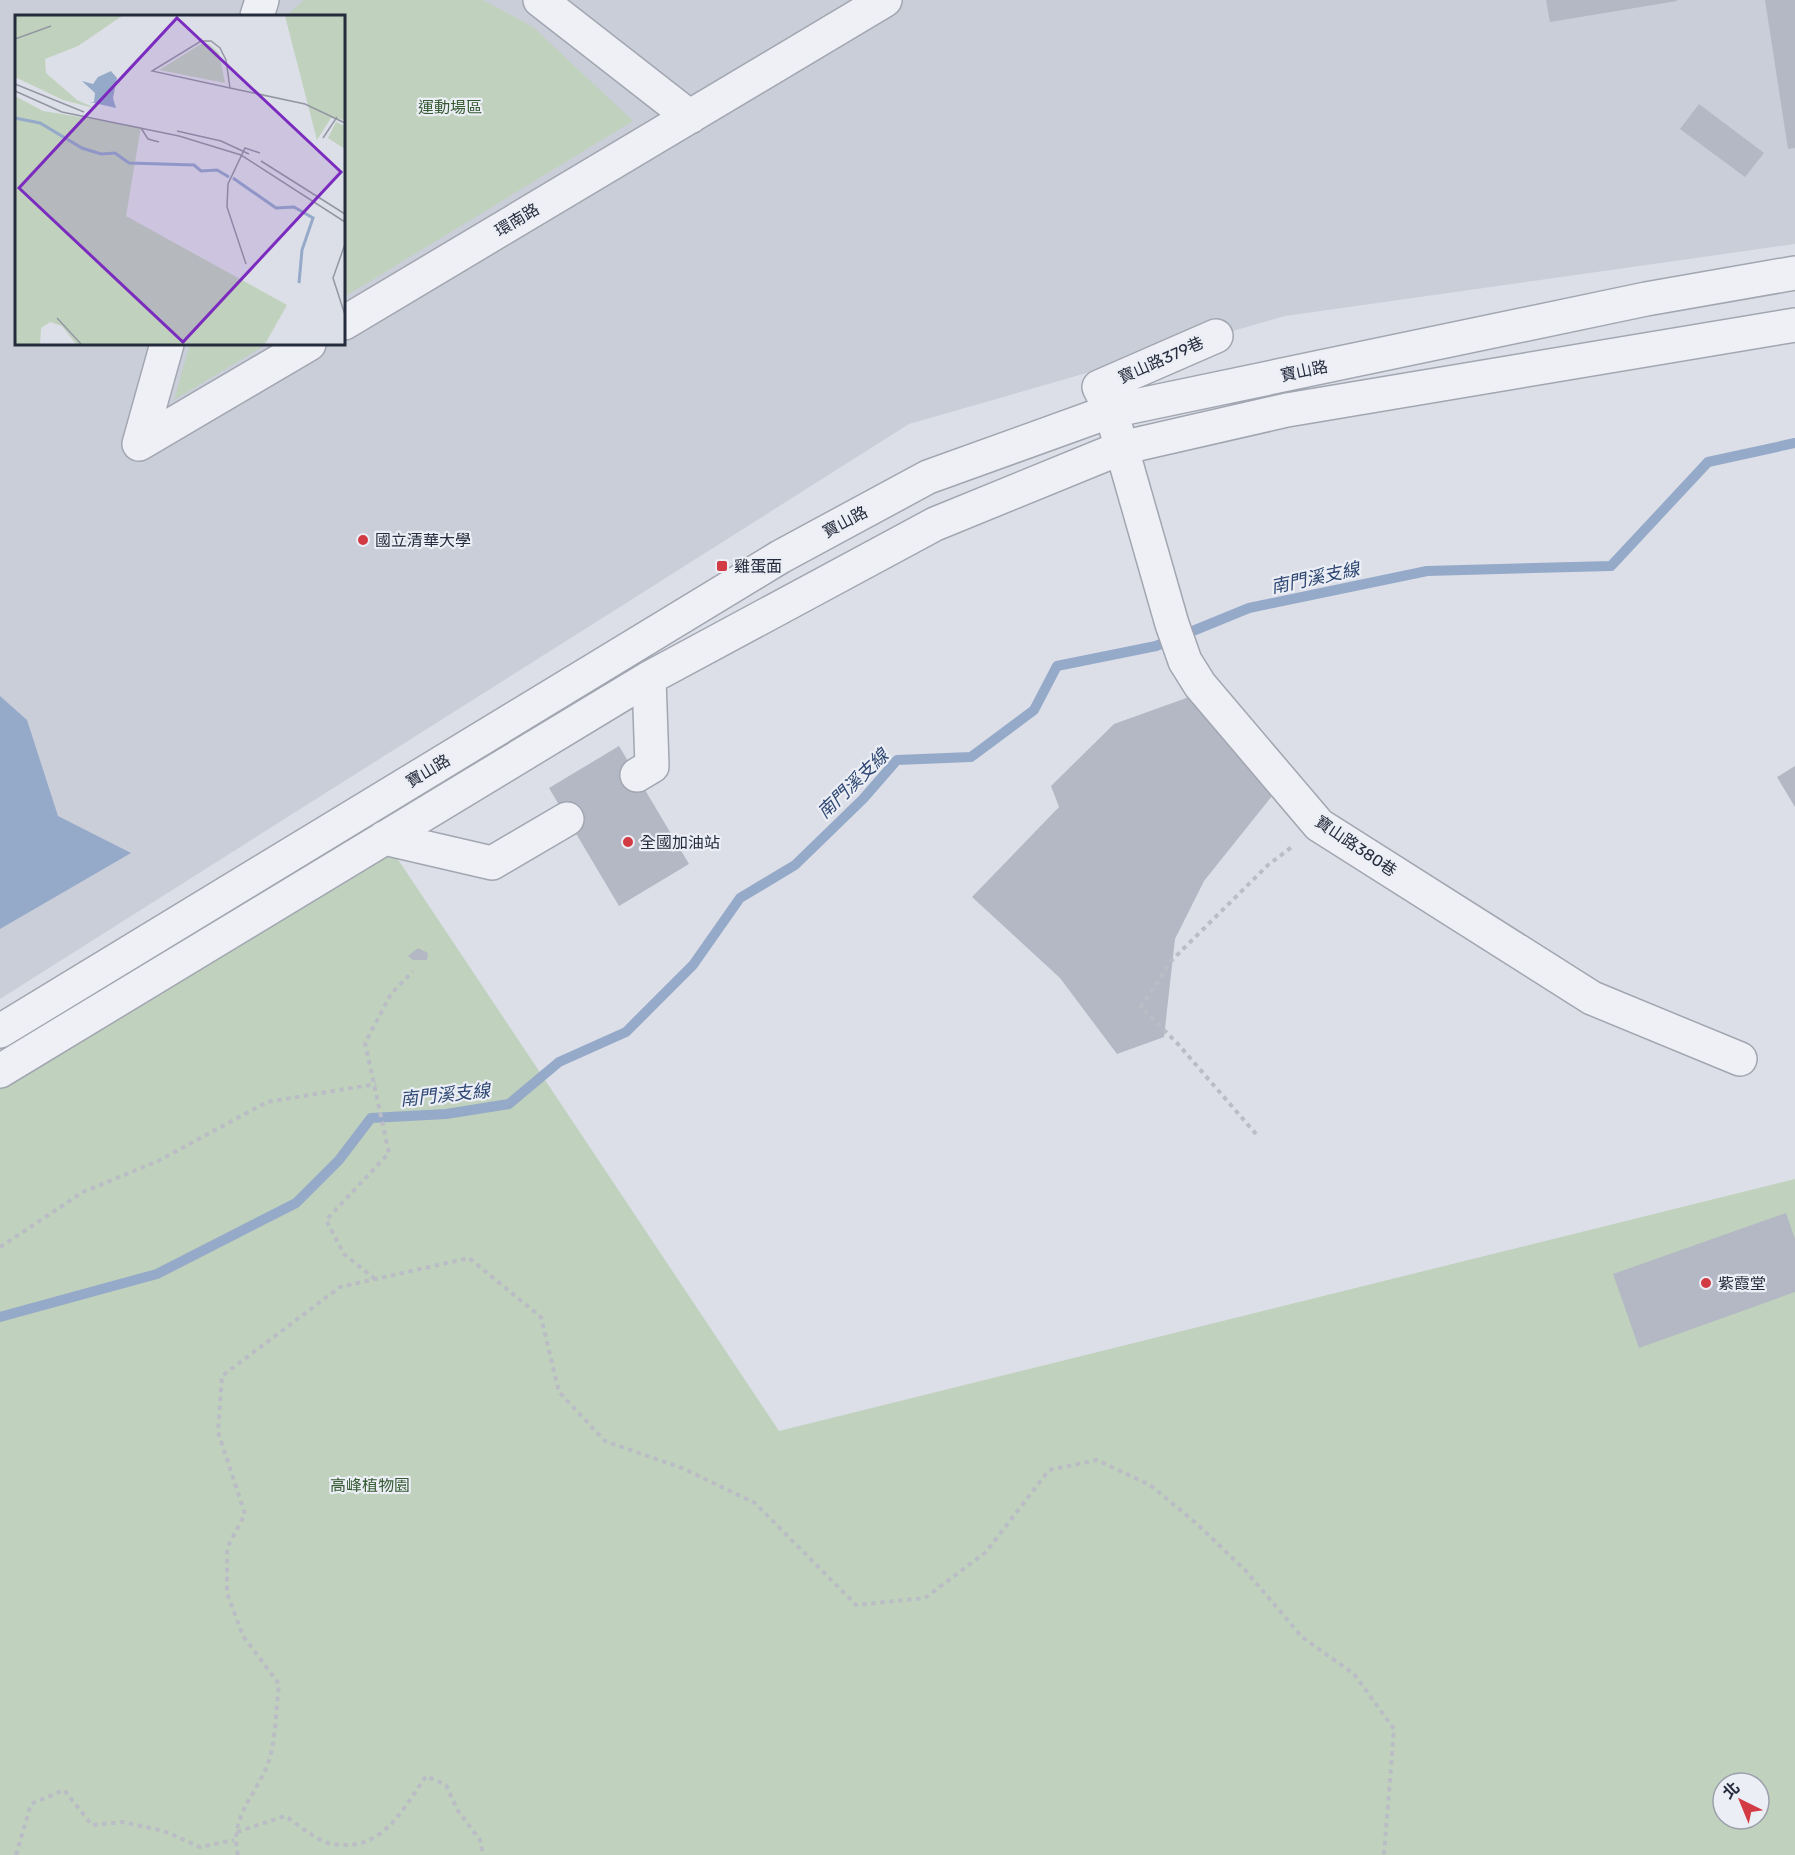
<svg xmlns="http://www.w3.org/2000/svg" width="1795" height="1855" viewBox="0 0 1795 1855" font-family="Rubik,'Noto Sans TC',sans-serif">
  <rect width="100%" height="100%" fill="#dcdfe7"/>
  <path fill="#caced9" fill-rule="evenodd" d="M 0,0 L 1795,0 L 1795,244 L 1285,316 L 909,424 L 0,999 ZM 16,16 L 344,16 L 344,344 L 16,344 Z"/>
  <path fill="#c0d1bd" fill-rule="evenodd" d="M 304,0 L 483,0 L 533,27 L 633,121 L 344,297 L 344,16 L 286,16 Z
    M 190,344 L 267,344 L 174,400 Z
    M 379,831 L 779,1431 L 1795,1179 L 1795,1855 L 0,1855 L 0,1086 ZM 1723,1783 L 1759,1783 L 1759,1819 L 1723,1819 Z"/>
  <path fill="#95a9c9" d="M 0,696 L 27,720 L 58,816 L 131,853 L 0,929 Z"/>
  <g fill="none" stroke-linecap="round" stroke-linejoin="round">
    <path stroke="#95a9c9" stroke-width="10" d="M 0,1317 L 157,1274 L 296,1203 L 339,1160 L 371,1118 L 446,1114 L 509,1104 L 559,1062 L 626,1032 L 693,965 L 740,898 L 795,865 L 863,799 L 897,760 L 971,757 L 1034,710 L 1057,666 L 1156,646 L 1249,608 L 1427,571 L 1611,566 L 1708,462 L 1795,443"/>
  </g>
  <path fill="#b3b8c4" d="M 1546,0 L 1677,0 L 1677,1 L 1550,22 Z
    M 1765,0 L 1795,0 L 1795,148 L 1788,149 Z
    M 1699,104 L 1764,153 L 1745,177 L 1680,129 Z
    M 1192,696 L 1284,781 L 1204,881 L 1175,939 L 1164,1037 L 1117,1054 L 1060,978 L 972,897 L 1059,807 L 1051,786 L 1114,724 Z
    M 619,746 L 689,864 L 619,906 L 549,788 Z
    M 1795,766 L 1795,807 L 1777,777 Z
    M 418,948 L 428,953 L 427,960 L 413,960 L 408,956 Z
    M 1786,1213 L 1795,1239 L 1795,1292 L 1639,1348 L 1613,1274 Z"/>
  <g fill="none" stroke-linecap="round" stroke-linejoin="round">
    <g stroke="#a1a6b1" stroke-width="36">
      <path id="minor" d="M 540,0 L 690,117
        M 257,16 L 262,0
        M 344,323 L 885,0
        M 1216,336 L 1099,387 L 1111,411 L 1172,624 L 1185,661 L 1200,685 L 1319,825 L 1592,998 L 1740,1059
        M 167,344 L 139,444 L 309,344
        M 637,775 L 652,766 L 649,678
        M 384,838 L 492,863 L 567,819
        M 0,1031 L 780,557 L 928,477 L 1111,411 L 1646,299 L 1795,273
        M 0,1071 L 649,678 L 935,524 L 1121,448 L 1287,410 L 1795,325"/>
    </g>
    <path stroke="#babdc5" stroke-width="4" stroke-dasharray="4.5 4.5" stroke-linecap="butt" d="M 1256,1134 L 1178,1044 L 1141,1007 L 1171,961 L 1268,865 L 1293,846
      M 0,1247 L 83,1192 L 158,1161 L 267,1102 L 376,1084
      M 375,1279 L 344,1254 L 326,1220 L 389,1153 L 365,1043 L 391,994 L 413,971
      M 237,1832 L 285,1816 C 298,1824 313,1838 328,1843 C 381,1855 401,1812 426,1776 L 446,1785 L 458,1811 L 480,1840 L 483,1855
      M 16,1855 L 31,1804 L 64,1790 L 92,1825 L 123,1822 L 164,1831 L 200,1847 L 234,1840
      M 238,1855 C 229,1819 254,1797 267,1766 C 276,1744 276,1707 279,1684 L 243,1636 L 227,1593 L 227,1548 L 245,1514 L 218,1432 L 222,1376 L 340,1287 L 469,1258 L 541,1317 L 559,1392 L 605,1441 L 682,1468 L 755,1503 L 856,1605 L 925,1598 L 986,1552 L 1049,1470 L 1097,1460 L 1150,1485 L 1196,1523 L 1245,1570 L 1302,1637 L 1354,1674 L 1394,1729 L 1384,1855"/>
    <use href="#minor" stroke="#eff0f5" stroke-width="33"/>
  </g>
  <g fill="#d23a44" stroke="#ebeef5" stroke-width="2">
    <circle cx="363" cy="540" r="6"/>
    <rect x="716" y="560" width="12" height="12" rx="3"/>
    <circle cx="628" cy="842" r="6"/>
    <circle cx="1706" cy="1283" r="6"/>
  </g>
  <g text-anchor="middle" dominant-baseline="central" stroke-width="4.5" stroke-linejoin="round" paint-order="stroke">
    <g font-size="16" fill="#365a32" stroke="#ebeef5">
      <text x="450" y="107">運動場區</text>
      <text x="370" y="1485">高峰植物園</text>
    </g>
    <g font-size="16" fill="#252c3d" stroke="#ebeef5">
      <text transform="translate(517 220) rotate(-31)">環南路</text>
      <text transform="translate(1161 360) rotate(-24)">寶山路379巷</text>
      <text transform="translate(1304 371) rotate(-12)">寶山路</text>
      <text transform="translate(845 522) rotate(-28)">寶山路</text>
      <text transform="translate(428 771) rotate(-31)">寶山路</text>
      <text transform="translate(1356 846) rotate(34)">寶山路380巷</text>
    </g>
    <g font-size="16" fill="#252c3d" stroke="#ebeef5" text-anchor="start">
      <text x="375" y="540">國立清華大學</text>
      <text x="734" y="566">雞蛋面</text>
      <text x="640" y="842">全國加油站</text>
      <text x="1718" y="1283">紫霞堂</text>
    </g>
    <g font-size="18" font-style="italic" fill="#2e4773" stroke="#ebeef5">
      <text transform="translate(1315 578) rotate(-12)">南門溪支線</text>
      <text transform="translate(853 784) rotate(-44)">南門溪支線</text>
      <text transform="translate(445 1095) rotate(-6)">南門溪支線</text>
    </g>
  </g>
  <g transform="translate(15 15)">
    <rect width="330" height="330" fill="#dcdfe7"/>
    <path d="M 0,1 L 107,1 L 63,31 L 30,44 L 31,58 L 62,85 L 82,94 L 48,85 L 0,62 ZM 270,1 L 330,1 L 330,105 L 316,103 L 302,125 ZM 186,29 L 194,29 L 204,38 L 210,68 L 144,55 ZM 0,81 L 28,96 L 126,112 L 111,201 L 272,290 L 250,329 L 61,329 L 47,311 L 35,307 L 26,313 L 25,329 L 0,329 ZM 321,107 L 330,111 L 330,134 L 313,123 Z" fill="#c0d1bd"/>
    <path d="M 96,56 L 102,63 L 98,83 L 101,93 L 75,87 L 79,87 L 80,78 L 67,66 L 78,69 L 83,62 Z" fill="#95a9c9"/>
    <path fill="none" stroke="#95a9c9" stroke-width="3" d="M 0,103 L 25,108 L 67,133 L 86,139 L 100,138 L 114,148 L 179,150 L 186,156 L 202,155 L 214,162M 218,163 L 261,193 L 279,192 L 298,203 L 287,235 L 284,268"/>
    <path fill="none" stroke="#9397a3" stroke-width="1.5" d="M 0,24 L 36,11M 0,69 L 69,97M 215,73 L 211,45 L 205,33 L 196,26 L 186,26 L 137,56 L 215,73 L 290,89 L 330,108M 0,76 L 47,97 L 164,121 L 226,140 L 330,207M 126,113 L 133,124 L 144,127M 162,116 L 206,126 L 234,139M 308,123 L 322,102M 246,146 L 330,199M 330,229 L 318,263 L 330,300M 231,249 L 212,192 L 213,169 L 230,133 L 245,138M 42,303 L 66,329"/>
    <path fill="#7b2cbf" fill-opacity="0.15" stroke="#7b2cbf" stroke-width="3" d="M 162,3 L 326,157 L 168,327 L 4,173 Z"/>
    <rect width="330" height="330" fill="none" stroke="#252c3d" stroke-width="3"/>
  </g>
  <g transform="translate(1741 1801) rotate(317)"><circle r="28" fill="#ebeef5" stroke="#9ca0ab" stroke-width="1.5"/>
  <path d="M0-4.5L10 22L0 15L-10 22Z" fill="#d23a44"/>
  <text y="-9" font-size="16" font-weight="bold" text-anchor="middle" fill="#252c3d">北</text>
  </g>
</svg>
